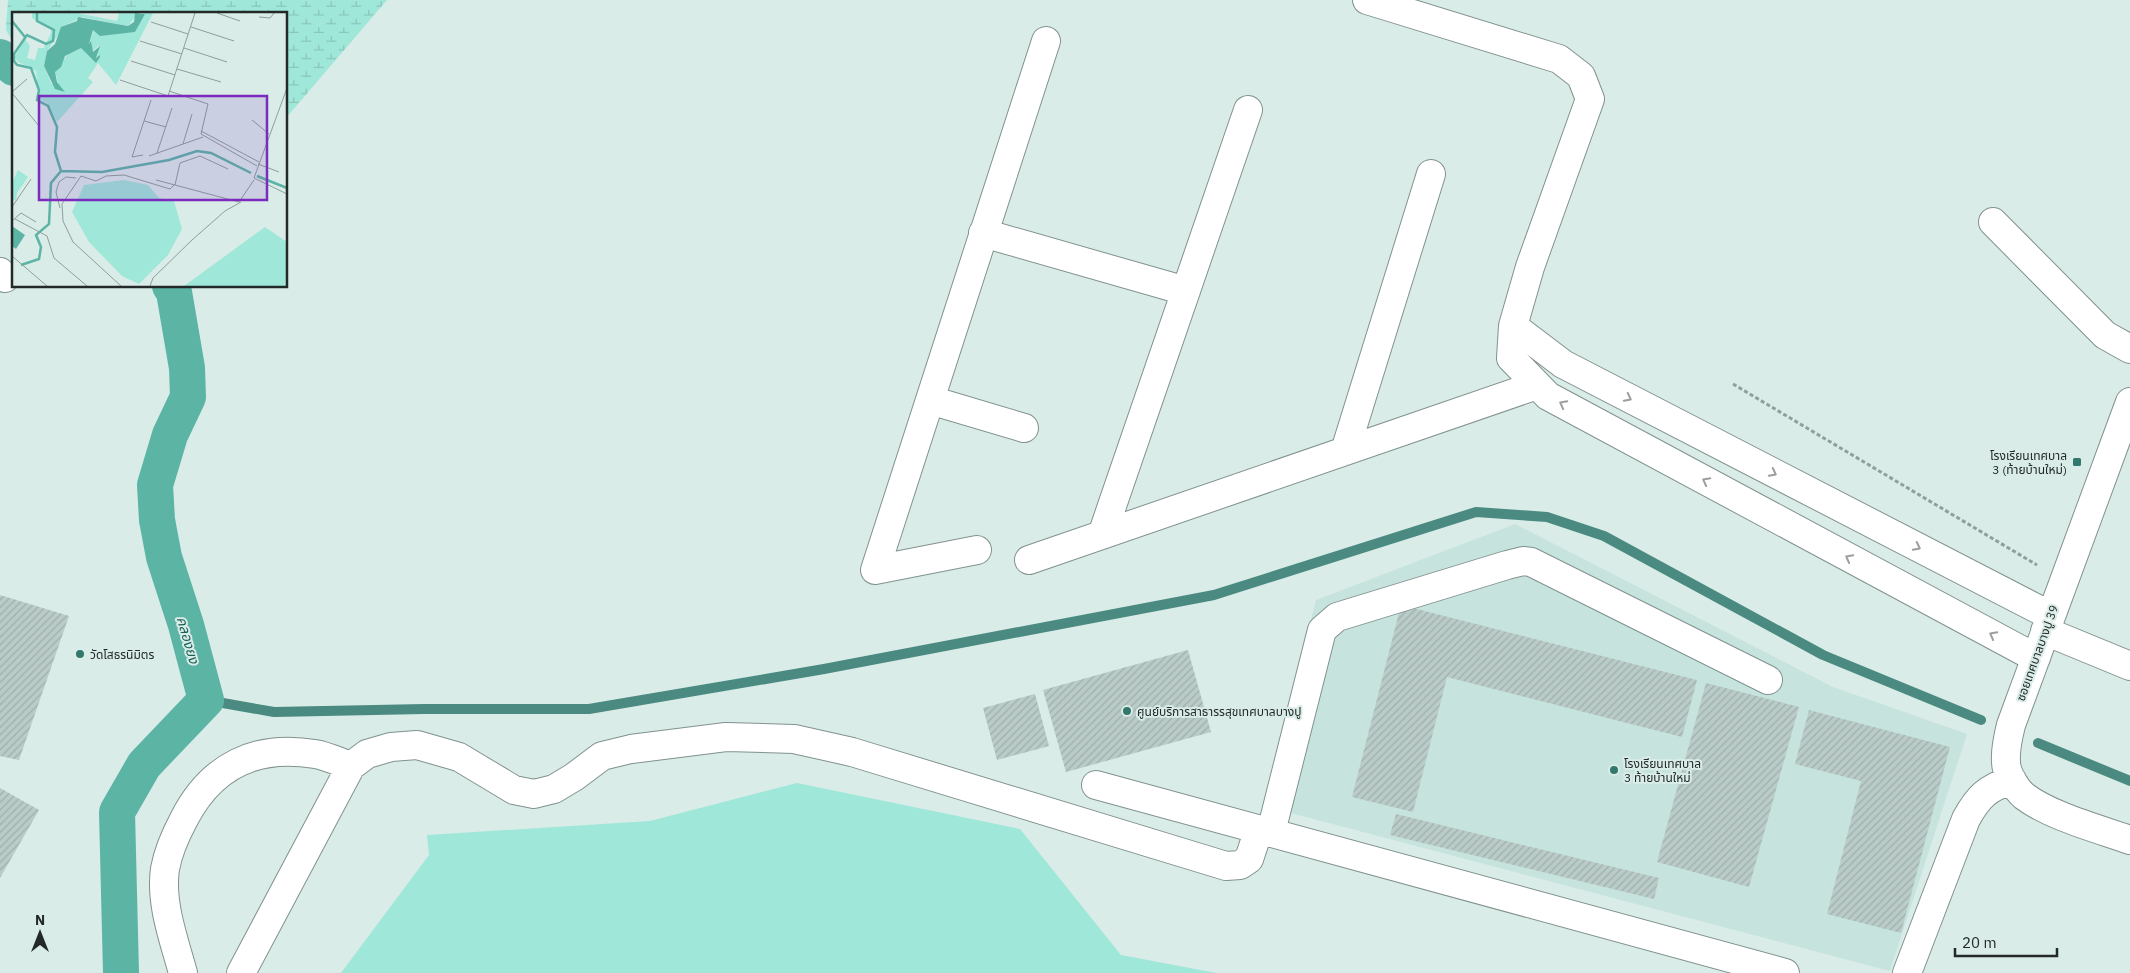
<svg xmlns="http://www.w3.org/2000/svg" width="2130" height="973" viewBox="0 0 2130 973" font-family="'IBM Plex Sans','Noto Sans Thai',sans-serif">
  <defs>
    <pattern id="wetland-marsh" width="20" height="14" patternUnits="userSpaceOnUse" patternTransform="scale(1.25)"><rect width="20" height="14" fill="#9fe7d9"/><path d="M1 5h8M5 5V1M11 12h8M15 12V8" fill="none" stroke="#89c6ba"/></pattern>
    <pattern id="building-hatch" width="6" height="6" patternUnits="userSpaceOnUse" patternTransform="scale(1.25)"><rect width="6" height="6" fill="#baccc8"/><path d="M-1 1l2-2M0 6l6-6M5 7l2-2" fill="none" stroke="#a0afac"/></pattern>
  </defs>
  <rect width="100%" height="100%" fill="#d9ece8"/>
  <path fill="#c7e3dd" d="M 1515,524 L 1833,687 L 1967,734 L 1890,971 L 1264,806 L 1316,600 Z"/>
  <path fill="#9fe7d9" d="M 797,783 L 1020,829 L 1121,955 L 1216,973 L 341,973 L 429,855 L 427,835 L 650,821 Z"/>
  <path fill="url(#wetland-marsh)" d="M 8,0 L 387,0 L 286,118 L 286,14 L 14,14 L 14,43 L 6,30 Z"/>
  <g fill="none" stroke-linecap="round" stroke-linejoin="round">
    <path stroke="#4b8a80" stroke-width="10" d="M 206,700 L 274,712 L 424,709 L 589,709 L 824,669 L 1214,595 L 1476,512 L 1547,517 L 1604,536 L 1823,655 L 1981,720
      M 2038,743 L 2130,781"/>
    <path stroke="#5cb4a5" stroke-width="36" d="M 0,57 L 14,68
      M 121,973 L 117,812 L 144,765 L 206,700 L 186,625 L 164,557 L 157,520 L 155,485 L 170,435 L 188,397 L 187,368 L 174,292 L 170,286"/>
  </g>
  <path fill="url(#building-hatch)" d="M 0,595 L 69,616 L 19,760 L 0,756 Z
    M 1401,605 L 1697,680 L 1682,737 L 1447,677 L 1413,812 L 1352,797 Z
    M 1188,650 L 1211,732 L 1066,772 L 1043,690 Z
    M 1706,683 L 1799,707 L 1749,887 L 1657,862 Z
    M 1035,694 L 1049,746 L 997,760 L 983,708 Z
    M 1809,710 L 1950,747 L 1901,933 L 1827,914 L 1861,781 L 1795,764 Z
    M 0,788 L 39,810 L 0,878 Z
    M 1396,814 L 1659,878 L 1654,899 L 1390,835 Z"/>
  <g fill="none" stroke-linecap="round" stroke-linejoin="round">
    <g stroke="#81928f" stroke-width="30">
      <path id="minor" d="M 1367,0 L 1559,59 L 1581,76 L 1590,99 L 1530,267 L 1513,326 L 1511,358 L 1548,396 L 2036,658
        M 1993,222 L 2105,335 L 2130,349
        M 983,233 L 1186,291
        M 0,272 L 5,278
        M 1513,326 L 1563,364 L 2051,616
        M 930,400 L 1024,428
        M 2130,402 L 2011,725 C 2008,737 2005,750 2006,762 C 2006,773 2016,789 2024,796 C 2050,816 2099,829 2130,840
        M 1345,451 L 1431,174
        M 1102,535 L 1248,110
        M 977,550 L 875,570 L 1046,41
        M 1029,560 L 1537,385
        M 2045,631 L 2130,666
        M 1096,785 L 1785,973
        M 1271,832 L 1322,630 L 1337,617 L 1507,565 L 1523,561 L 1531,562 L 1768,680
        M 183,973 C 174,940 160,903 165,869 C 168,852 176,834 184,819 C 211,766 256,744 315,754 C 327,756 339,762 351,766
        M 241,973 L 351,766 L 367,754 L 391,747 L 417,745 L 459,757 L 514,790 L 534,794 L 554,789 L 574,777 L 602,756 L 631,749 L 726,737 L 794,739 L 852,752 L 1226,866 L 1240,865 L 1249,859 L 1259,829
        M 1907,973 L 1966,819 C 1978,797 1987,788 2012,780"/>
    </g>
    <path stroke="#909e9c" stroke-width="3" stroke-dasharray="4 2.5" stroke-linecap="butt" d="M 1733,384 L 2037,565"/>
    <use href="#minor" stroke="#fff" stroke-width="28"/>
  </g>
  <defs><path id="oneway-chevron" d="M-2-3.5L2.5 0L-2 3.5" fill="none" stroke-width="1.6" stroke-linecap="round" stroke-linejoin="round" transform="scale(1.25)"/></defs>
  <g stroke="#9c9f9e">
    <use href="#oneway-chevron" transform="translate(1628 398) rotate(27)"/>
    <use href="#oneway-chevron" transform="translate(1563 404) rotate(-152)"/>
    <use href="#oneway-chevron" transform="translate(1773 473) rotate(27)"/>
    <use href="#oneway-chevron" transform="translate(1706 481) rotate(-152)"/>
    <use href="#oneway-chevron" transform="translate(1917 547) rotate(27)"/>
    <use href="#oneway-chevron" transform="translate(1849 558) rotate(-152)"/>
    <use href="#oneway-chevron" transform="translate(1993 635) rotate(-152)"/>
  </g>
  <g fill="#32786c" stroke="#d9ece8" stroke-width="2">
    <rect x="2072" y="457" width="10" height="10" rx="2.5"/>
    <circle cx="80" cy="654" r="5"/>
    <circle cx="1127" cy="711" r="5"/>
    <circle cx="1614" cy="770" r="5"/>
  </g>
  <g text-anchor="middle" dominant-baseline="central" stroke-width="4" stroke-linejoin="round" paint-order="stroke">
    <g font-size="12" fill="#222928" stroke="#d9ece8" text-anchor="start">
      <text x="2067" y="455" text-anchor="end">โรงเรียนเทศบาล<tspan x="2067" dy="14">3 (ท้ายบ้านใหม่)</tspan></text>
      <text x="90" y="654">วัดโสธรนิมิตร</text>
      <text x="1137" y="711">ศูนย์บริการสาธารรสุขเทศบาลบางปู</text>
      <text x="1624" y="763">โรงเรียนเทศบาล<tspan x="1624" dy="14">3 ท้ายบ้านใหม่</tspan></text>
    </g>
    <g font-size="12" fill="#222928" stroke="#d9ece8">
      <text transform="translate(2037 653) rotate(-70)">ซอยเทศบาลบางปู 39</text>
    </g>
    <g font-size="14" font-style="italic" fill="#1a6257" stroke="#d9ece8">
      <text transform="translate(188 640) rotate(74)">คลองยง</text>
    </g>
  </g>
  <g transform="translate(12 12)">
    <rect width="275" height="275" fill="#d9ece8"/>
    <path d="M 112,168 L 136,173 L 147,186 L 162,189 L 170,217 L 156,243 L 127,272 L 110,264 L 77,230 L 60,200 L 72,173 ZM 253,215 L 275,230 L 275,274 L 172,274 Z" fill="#9fe7d9"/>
    <path d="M 6,158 L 16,165 L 5,181 L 4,189 L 0,186 L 0,171 Z" fill="#9fe7d9"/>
    <path d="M 20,1 L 65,1 L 105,9 L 107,1 L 126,1 L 116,14 L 70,5 L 52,14 L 35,39 L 32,54 L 39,71 L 48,77 L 43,60 L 56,42 L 69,36 L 84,51 L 87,33 L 80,40 L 77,33 L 82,17 L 98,21 L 123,20 L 133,1 L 141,1 L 104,73 L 86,51 L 76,66 L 81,70 L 45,110 L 35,91 L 27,87 L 24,59 L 6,50 L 3,45 L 13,27 L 18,34 L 15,46 L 23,48 L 26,36 L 32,36 L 39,21 L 39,17 L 20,6 Z" fill="#9fe7d9"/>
    <path d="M 123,1 L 133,2 L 123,20 L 88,24 L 81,18 L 77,32 L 79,29 L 81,40 L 88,34 L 84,46 L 88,43 L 88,45 L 84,51 L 69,36 L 53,44 L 49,55 L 43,60 L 45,70 L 53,80 L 43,77 L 32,54 L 35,39 L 43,32 L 49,15 L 65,9 L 66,5 L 116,14 L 122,10 ZM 0,214 L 13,223 L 4,237 L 0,234 Z" fill="#5cb4a5"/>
    <path fill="none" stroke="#5cb4a5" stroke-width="2.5" d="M 0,9 L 13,25M 49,159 L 90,160 L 157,148 L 185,139 L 199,141 L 239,161M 245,164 L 275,176M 9,253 L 27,247 L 29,235 L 24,223 L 37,212 L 39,171 L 49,159 L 43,140 L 45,115 L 36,94 L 25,88 L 27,78 L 19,56 L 5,53 L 2,49 L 2,42 L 15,23 L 34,32 L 41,29 L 42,18 L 25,9 L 25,1"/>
    <path fill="none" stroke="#909e9b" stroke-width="1" d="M 205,1 L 228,9M 247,5 L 258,6 L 262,1M 139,10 L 176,22M 179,15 L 222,29M 128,29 L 170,42M 172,36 L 215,50M 119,49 L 163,63M 165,57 L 209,70M 108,68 L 156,84 L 183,1M 275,76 L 242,166 L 275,182M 157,79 L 196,92 L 189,122 L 245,154M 0,80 L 15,67M 0,81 L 27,114M 240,108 L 257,122M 132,109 L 154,115M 189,119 L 247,150M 171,132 L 180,102M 145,141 L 160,96M 131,143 L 120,145 L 139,88M 137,144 L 191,125M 246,152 L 267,160M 144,168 L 227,190 L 242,168M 163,173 L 168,151 L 188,144 L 216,157M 0,195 L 19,167M 48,196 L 44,180 L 47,170 L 54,165 L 64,166M 3,207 L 35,224 L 42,246 L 75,274M 0,209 L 9,201 L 24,210M 0,244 L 35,274M 109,274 L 61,230 L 51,209 L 50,192 L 69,164 L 84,169 L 94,164 L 112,163 L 158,177 L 162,173M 138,274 L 141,266 L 180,228 L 213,199 L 229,190"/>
    <path fill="#7b2cbf" fill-opacity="0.15" stroke="#7b2cbf" stroke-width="2.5" d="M 27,84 L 255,84 L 255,188 L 27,188 Z"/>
    <rect width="275" height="275" fill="none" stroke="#222928" stroke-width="2.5"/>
  </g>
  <g transform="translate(40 933)" stroke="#d9ece8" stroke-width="4" paint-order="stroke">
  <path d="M0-4L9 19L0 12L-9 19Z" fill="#222928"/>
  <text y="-8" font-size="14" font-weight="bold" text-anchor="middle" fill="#222928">N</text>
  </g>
  <path d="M1955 948v8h102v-8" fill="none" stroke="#222928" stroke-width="2.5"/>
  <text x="1962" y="948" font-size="15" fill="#222928" stroke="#d9ece8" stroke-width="4" paint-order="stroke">20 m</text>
</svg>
